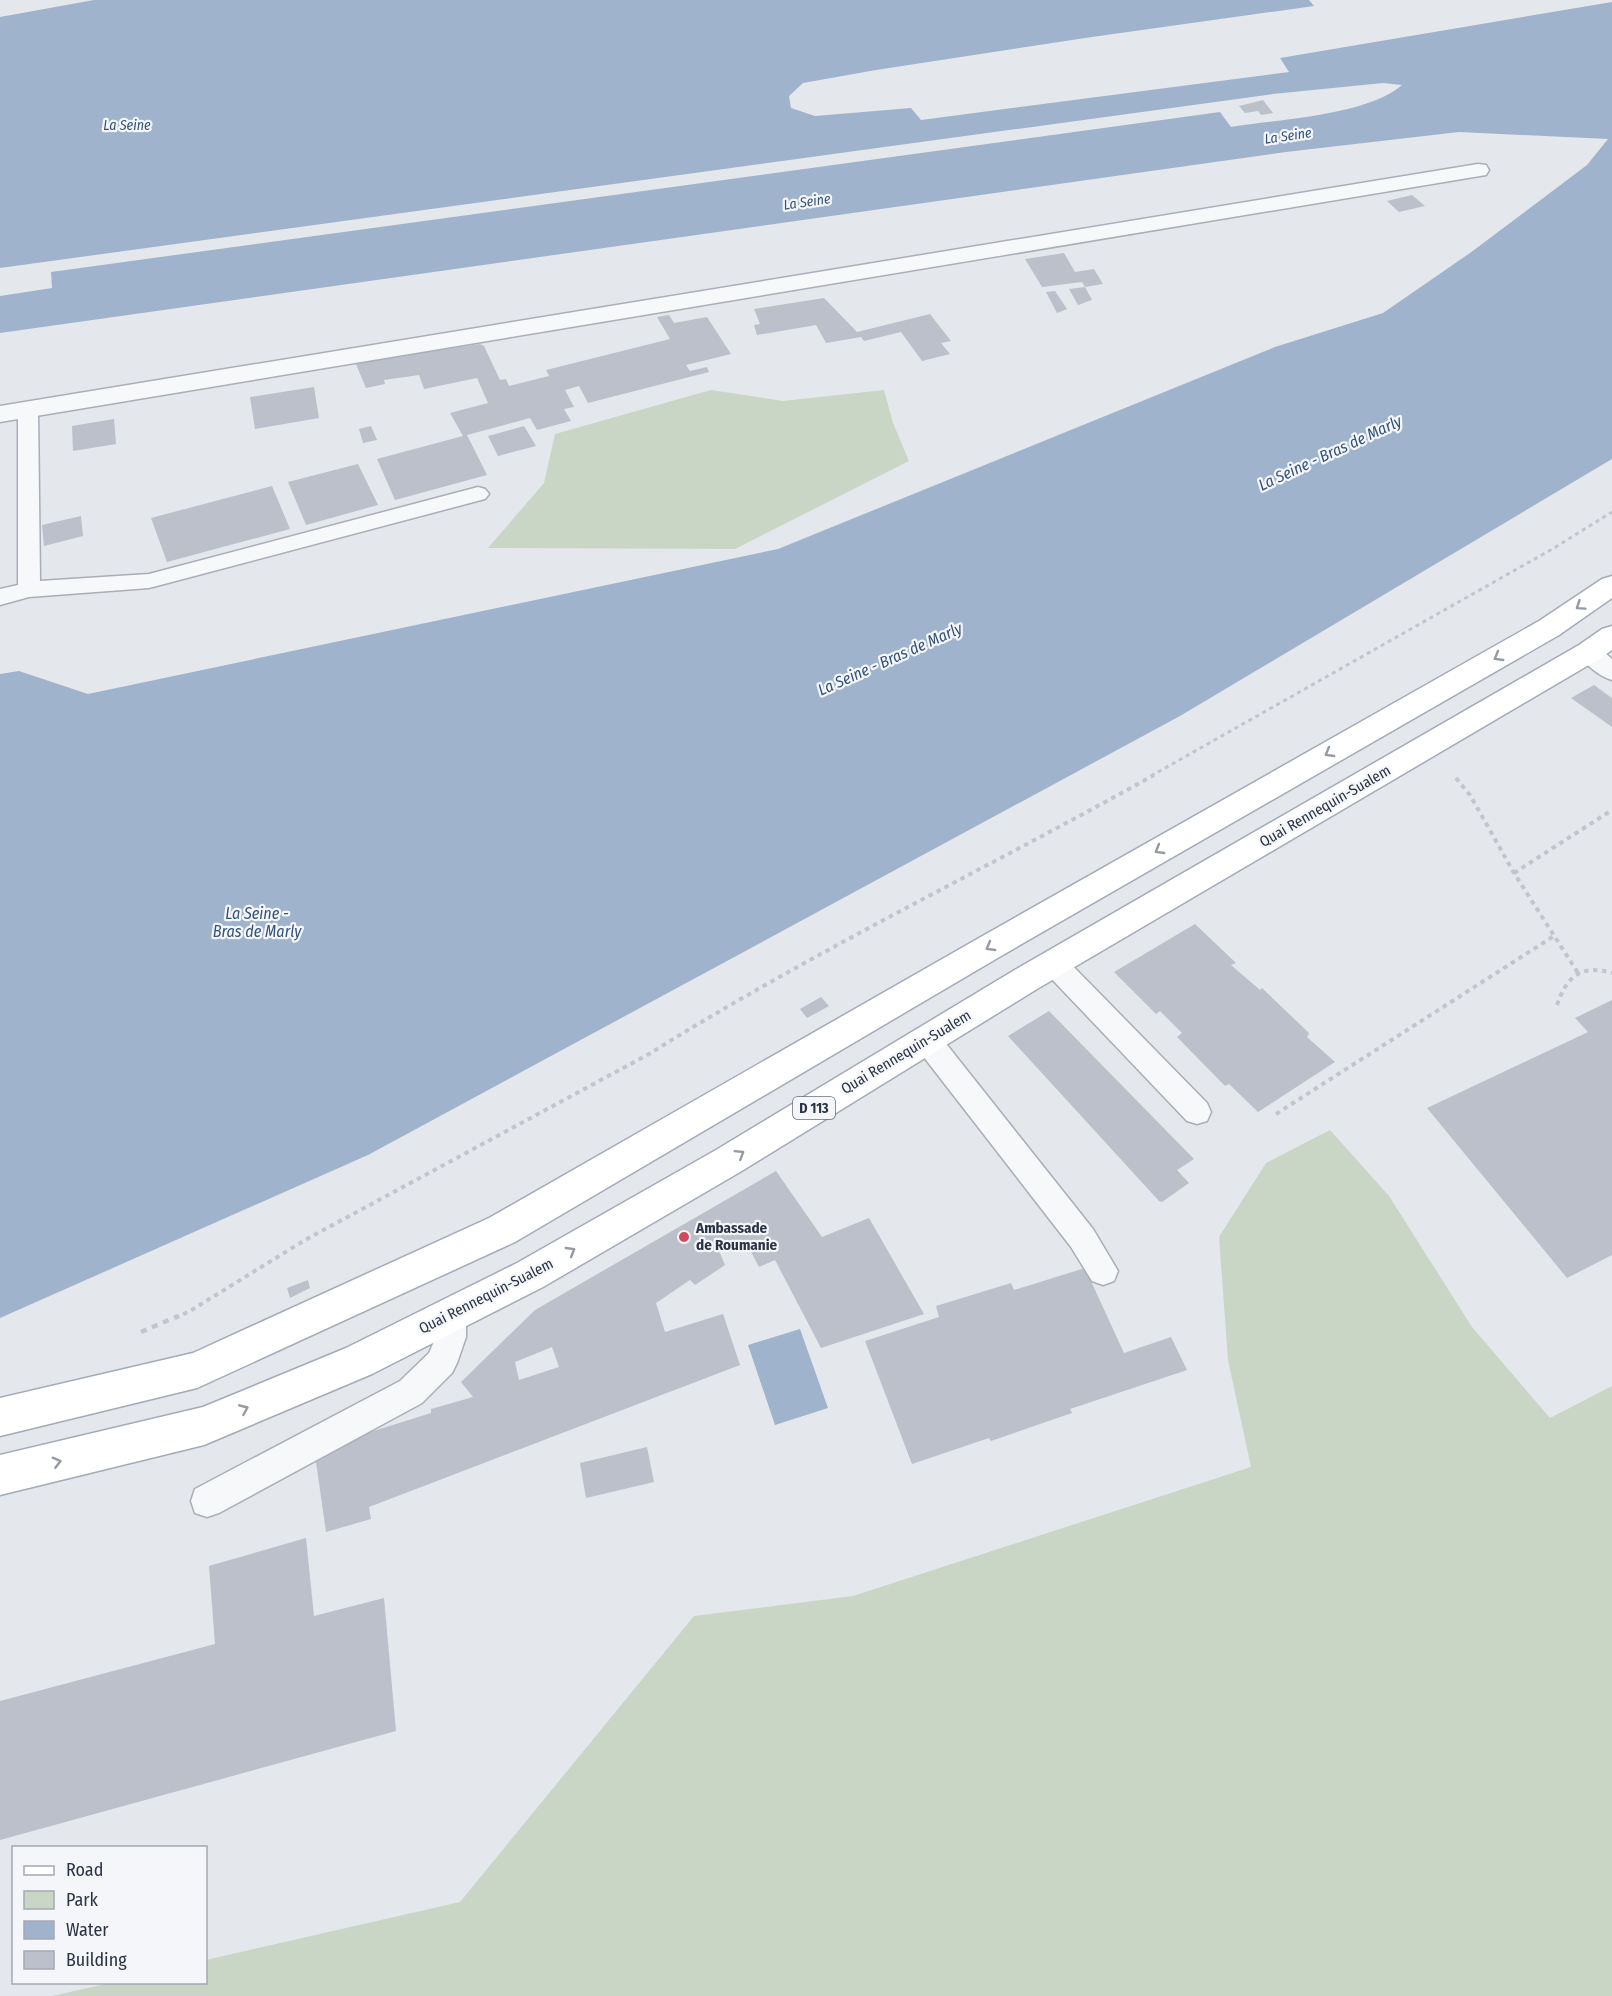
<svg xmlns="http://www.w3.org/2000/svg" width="1612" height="1996" viewBox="0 0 1612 1996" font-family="'Fira Sans Condensed',sans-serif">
  <rect width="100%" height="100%" fill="#e4e7ec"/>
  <path fill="#c9d6c5" d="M 711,390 L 783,401 L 884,390 L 893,423 L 909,461 L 735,549 L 488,548 L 544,483 L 555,434 Z
    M 1330,1130 L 1389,1196 L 1472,1327 L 1550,1418 L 1612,1386 L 1612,1996 L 52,1996 L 110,1983 L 206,1982 L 206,1960 L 460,1902 L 694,1616 L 853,1596 L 1251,1467 L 1228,1360 L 1219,1237 L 1266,1163 Z"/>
  <path fill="#9fb4cc" d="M 94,0 L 1309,0 L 1314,6 L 1092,37 L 876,70 L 803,83 L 789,96 L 791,108 L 815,116 L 911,108 L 921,120 L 1289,72 L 1280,58 L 1612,2 L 1612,459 L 1180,716 L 368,1155 L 0,1318 L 0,674 L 19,671 L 88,694 L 778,549 L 1275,347 L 1383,313 L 1470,253 L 1587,165 L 1608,139 L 1459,132 L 1286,152 L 0,333 L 0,296 L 52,288 L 51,272 L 1220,112 L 1231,127 C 1278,119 1366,116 1402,85 L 1383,83 L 1273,94 L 0,268 L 0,17 Z
    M 800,1329 L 828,1408 L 775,1425 L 748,1345 Z"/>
  <path fill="#bbc0ca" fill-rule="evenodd" d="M 1263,100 L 1273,113 L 1261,115 L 1258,111 L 1245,113 L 1239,106 Z
    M 1412,195 L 1425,206 L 1399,212 L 1387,201 Z
    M 1064,253 L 1075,272 L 1094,269 L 1103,284 L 1085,287 L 1082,282 L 1042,287 L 1025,259 Z
    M 1085,287 L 1092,300 L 1078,305 L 1069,289 Z
    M 1055,291 L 1067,309 L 1057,313 L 1046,292 Z
    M 824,298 L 857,332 L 930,314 L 951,341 L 941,343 L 950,354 L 922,361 L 901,332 L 864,341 L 861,337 L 826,343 L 816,325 L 757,335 L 754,325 L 760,324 L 754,309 Z
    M 669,315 L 674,323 L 707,317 L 731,354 L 686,365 L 690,371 L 707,367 L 709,372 L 588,403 L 579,386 L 565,390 L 574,407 L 564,409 L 571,421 L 537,430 L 530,418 L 467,435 L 487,475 L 395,500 L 377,459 L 463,436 L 450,413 L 488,403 L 477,378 L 424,389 L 419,375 L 384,380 L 385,384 L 366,388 L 355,362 L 480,344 L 484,346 L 500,380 L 506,379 L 509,386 L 549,376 L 546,370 L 670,339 L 657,317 Z
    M 314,387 L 319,418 L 255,429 L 250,397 Z
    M 114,419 L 116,444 L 73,451 L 72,426 Z
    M 371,426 L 377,440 L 363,443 L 359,429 Z
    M 524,426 L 536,446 L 498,456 L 488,436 Z
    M 358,464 L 378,505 L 306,525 L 288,482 Z
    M 272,486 L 290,529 L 167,562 L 151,518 Z
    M 81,516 L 83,536 L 44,546 L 42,525 Z
    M 1594,685 L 1612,698 L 1612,727 L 1571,698 Z
    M 1195,924 L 1236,963 L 1231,965 L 1260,990 L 1262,988 L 1309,1033 L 1307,1037 L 1335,1062 L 1258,1112 L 1229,1084 L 1225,1086 L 1177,1037 L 1182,1033 L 1160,1011 L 1156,1014 L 1114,972 Z
    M 821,997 L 829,1006 L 807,1018 L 800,1009 Z
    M 1612,1000 L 1612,1255 L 1567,1278 L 1427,1108 L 1588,1032 L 1575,1018 Z
    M 1049,1011 L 1194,1159 L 1177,1170 L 1189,1183 L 1162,1202 L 1159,1201 L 1008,1036 Z
    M 776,1171 L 822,1237 L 869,1218 L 924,1314 L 821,1348 L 775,1260 L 759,1267 L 745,1240 L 719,1251 L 725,1265 L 695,1285 L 690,1280 L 656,1303 L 665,1332 L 723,1314 L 740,1365 L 369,1507 L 371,1519 L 326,1532 L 316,1462 L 364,1434 L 431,1413 L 431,1409 L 473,1397 L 461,1382 L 535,1310 ZM 552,1347 L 559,1367 L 519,1380 L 515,1362 Z
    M 1085,1268 L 1124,1353 L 1171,1337 L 1187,1370 L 1070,1409 L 1072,1413 L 991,1441 L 989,1438 L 912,1464 L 865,1341 L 939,1317 L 936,1306 L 1011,1283 L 1014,1290 Z
    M 308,1280 L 310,1288 L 290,1298 L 287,1288 Z
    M 647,1447 L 654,1482 L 586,1498 L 580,1463 Z
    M 306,1538 L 314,1616 L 384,1598 L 396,1731 L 0,1840 L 0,1701 L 215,1644 L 209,1566 Z"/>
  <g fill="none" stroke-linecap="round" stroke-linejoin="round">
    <g stroke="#a9aeb7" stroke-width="3">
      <path id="service" d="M 28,403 L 35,405 L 38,409 L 40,581 L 149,574 L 478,487 L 485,489 L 489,494 L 485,499 L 149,588 L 29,597 L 0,605 L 0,589 L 18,585 L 18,409 L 21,405 Z
        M 1589,644 L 1597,646 L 1612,659 L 1612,680 C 1599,676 1584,664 1577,652 L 1581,646 Z
        M 1054,953 L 1063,956 L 1207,1103 L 1211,1112 L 1207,1121 L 1197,1124 L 1187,1121 L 1045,972 L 1041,964 L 1045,956 Z
        M 926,1028 L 936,1031 L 1093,1229 L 1118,1271 L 1114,1281 L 1103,1285 L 1092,1281 L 1071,1247 L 916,1047 L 912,1039 L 916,1031 Z
        M 451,1300 L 462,1304 L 466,1314 L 466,1337 L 457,1363 L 452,1373 L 422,1403 L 219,1513 L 207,1517 L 195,1513 L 191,1501 L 195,1489 L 400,1381 L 429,1353 L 436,1337 L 436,1314 L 440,1304 Z"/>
    </g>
    <g stroke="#a9aeb7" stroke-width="3">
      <path id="minor" d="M 1478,164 L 1486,165 L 1489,170 L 1486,175 L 0,422 L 0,406 Z"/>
    </g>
    <g stroke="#a3abb8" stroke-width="3">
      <path id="primary" d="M 1612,576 L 1612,598 L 1559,635 L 1001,956 L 515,1242 L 197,1388 L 0,1436 L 0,1398 L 193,1353 L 489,1218 L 979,938 L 1539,621 L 1602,579 Z
        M 1612,626 L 1612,650 L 1599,659 L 1037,989 L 740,1172 L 543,1287 L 372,1374 L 204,1445 L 0,1495 L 0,1455 L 203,1407 L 346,1348 L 517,1263 L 716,1150 L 1013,971 L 1579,645 L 1602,629 Z"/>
    </g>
    <path stroke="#c2c5cb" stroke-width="3" stroke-dasharray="4 4" stroke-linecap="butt" d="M 1151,776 L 1554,548 L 1612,512"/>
    <path stroke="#c2c5cb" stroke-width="4" stroke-dasharray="4.5 4.5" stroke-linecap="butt" d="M 1456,778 L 1470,795 L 1514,873 L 1578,973
      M 1514,873 L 1612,810
      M 1557,1005 C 1567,976 1581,964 1612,973
      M 1276,1114 L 1554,936
      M 175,1318 L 190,1311 L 305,1240 L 649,1054 C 812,952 986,869 1154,775"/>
    <path stroke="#c2c5cb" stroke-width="4.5" stroke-dasharray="6 6" stroke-linecap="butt" d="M 141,1332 L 178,1316"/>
    <use href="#service" fill="#f7f8fa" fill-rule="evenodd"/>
    <use href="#minor" fill="#f7f8fa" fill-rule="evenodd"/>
    <use href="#primary" fill="#fff" fill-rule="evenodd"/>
  </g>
  <defs><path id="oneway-chevron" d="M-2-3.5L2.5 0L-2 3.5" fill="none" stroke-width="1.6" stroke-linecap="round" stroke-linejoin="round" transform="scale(1.5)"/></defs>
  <g stroke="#959aa2">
    <use href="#oneway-chevron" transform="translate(1580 606) rotate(146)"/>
    <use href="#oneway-chevron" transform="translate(1498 657) rotate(150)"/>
    <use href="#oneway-chevron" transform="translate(1329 753) rotate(150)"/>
    <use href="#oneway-chevron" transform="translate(1159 850) rotate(150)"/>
    <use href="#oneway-chevron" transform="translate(990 947) rotate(150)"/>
    <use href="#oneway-chevron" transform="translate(740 1154) rotate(-32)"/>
    <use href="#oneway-chevron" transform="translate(571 1251) rotate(-30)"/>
    <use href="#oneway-chevron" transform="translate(244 1409) rotate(-23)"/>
    <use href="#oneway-chevron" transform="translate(57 1462) rotate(-14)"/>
  </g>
  <circle fill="#d1495b" stroke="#f4f6f9" stroke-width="2" cx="684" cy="1237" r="6"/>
  <g text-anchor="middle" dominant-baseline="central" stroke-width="4.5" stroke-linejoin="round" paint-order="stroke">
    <g font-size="14" font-style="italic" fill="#34527a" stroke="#f4f6f9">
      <text x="127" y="125">La Seine</text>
      <text transform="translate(1288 136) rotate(-8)">La Seine</text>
      <text transform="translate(807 202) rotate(-8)">La Seine</text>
    </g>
    <rect fill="#f4f6f9" stroke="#676e7b" stroke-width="1.5" x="793" y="1097" width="42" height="22" rx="4.5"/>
    <g font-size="14" font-weight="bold" fill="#2b3445">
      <text x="814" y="1108">D 113</text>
    </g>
    <g font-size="15" fill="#2b3445" stroke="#f4f6f9">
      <text transform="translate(1325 806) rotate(-30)">Quai Rennequin-Sualem</text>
      <text transform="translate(906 1052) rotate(-31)">Quai Rennequin-Sualem</text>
      <text transform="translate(486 1296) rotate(-27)">Quai Rennequin-Sualem</text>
    </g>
    <g font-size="15" font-weight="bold" fill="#2b3445" stroke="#f4f6f9" text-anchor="start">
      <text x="696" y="1228">Ambassade<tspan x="696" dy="17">de Roumanie</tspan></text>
    </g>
    <g font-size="16" font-style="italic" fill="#34527a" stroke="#f4f6f9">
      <text transform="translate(1330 453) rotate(-25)">La Seine - Bras de Marly</text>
      <text transform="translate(890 659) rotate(-24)">La Seine - Bras de Marly</text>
      <text x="257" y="913">La Seine -<tspan x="257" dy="18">Bras de Marly</tspan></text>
    </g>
  </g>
  <rect x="12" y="1846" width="195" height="138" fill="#f4f6f9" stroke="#a4a8b1" stroke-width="1.5"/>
  <rect x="24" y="1866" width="30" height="9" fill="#ffffff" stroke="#a4a8b1" stroke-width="1.5"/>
  <text x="66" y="1876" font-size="18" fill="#2b3445">Road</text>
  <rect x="24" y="1891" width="30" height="18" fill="#c9d6c5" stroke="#a4a8b1" stroke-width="1.5"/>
  <text x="66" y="1906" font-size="18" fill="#2b3445">Park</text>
  <rect x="24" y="1921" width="30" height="18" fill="#9fb4cc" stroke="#a4a8b1" stroke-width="1.5"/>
  <text x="66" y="1936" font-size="18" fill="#2b3445">Water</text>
  <rect x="24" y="1951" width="30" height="18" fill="#bbc0ca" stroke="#a4a8b1" stroke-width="1.5"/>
  <text x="66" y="1966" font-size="18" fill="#2b3445">Building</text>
</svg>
